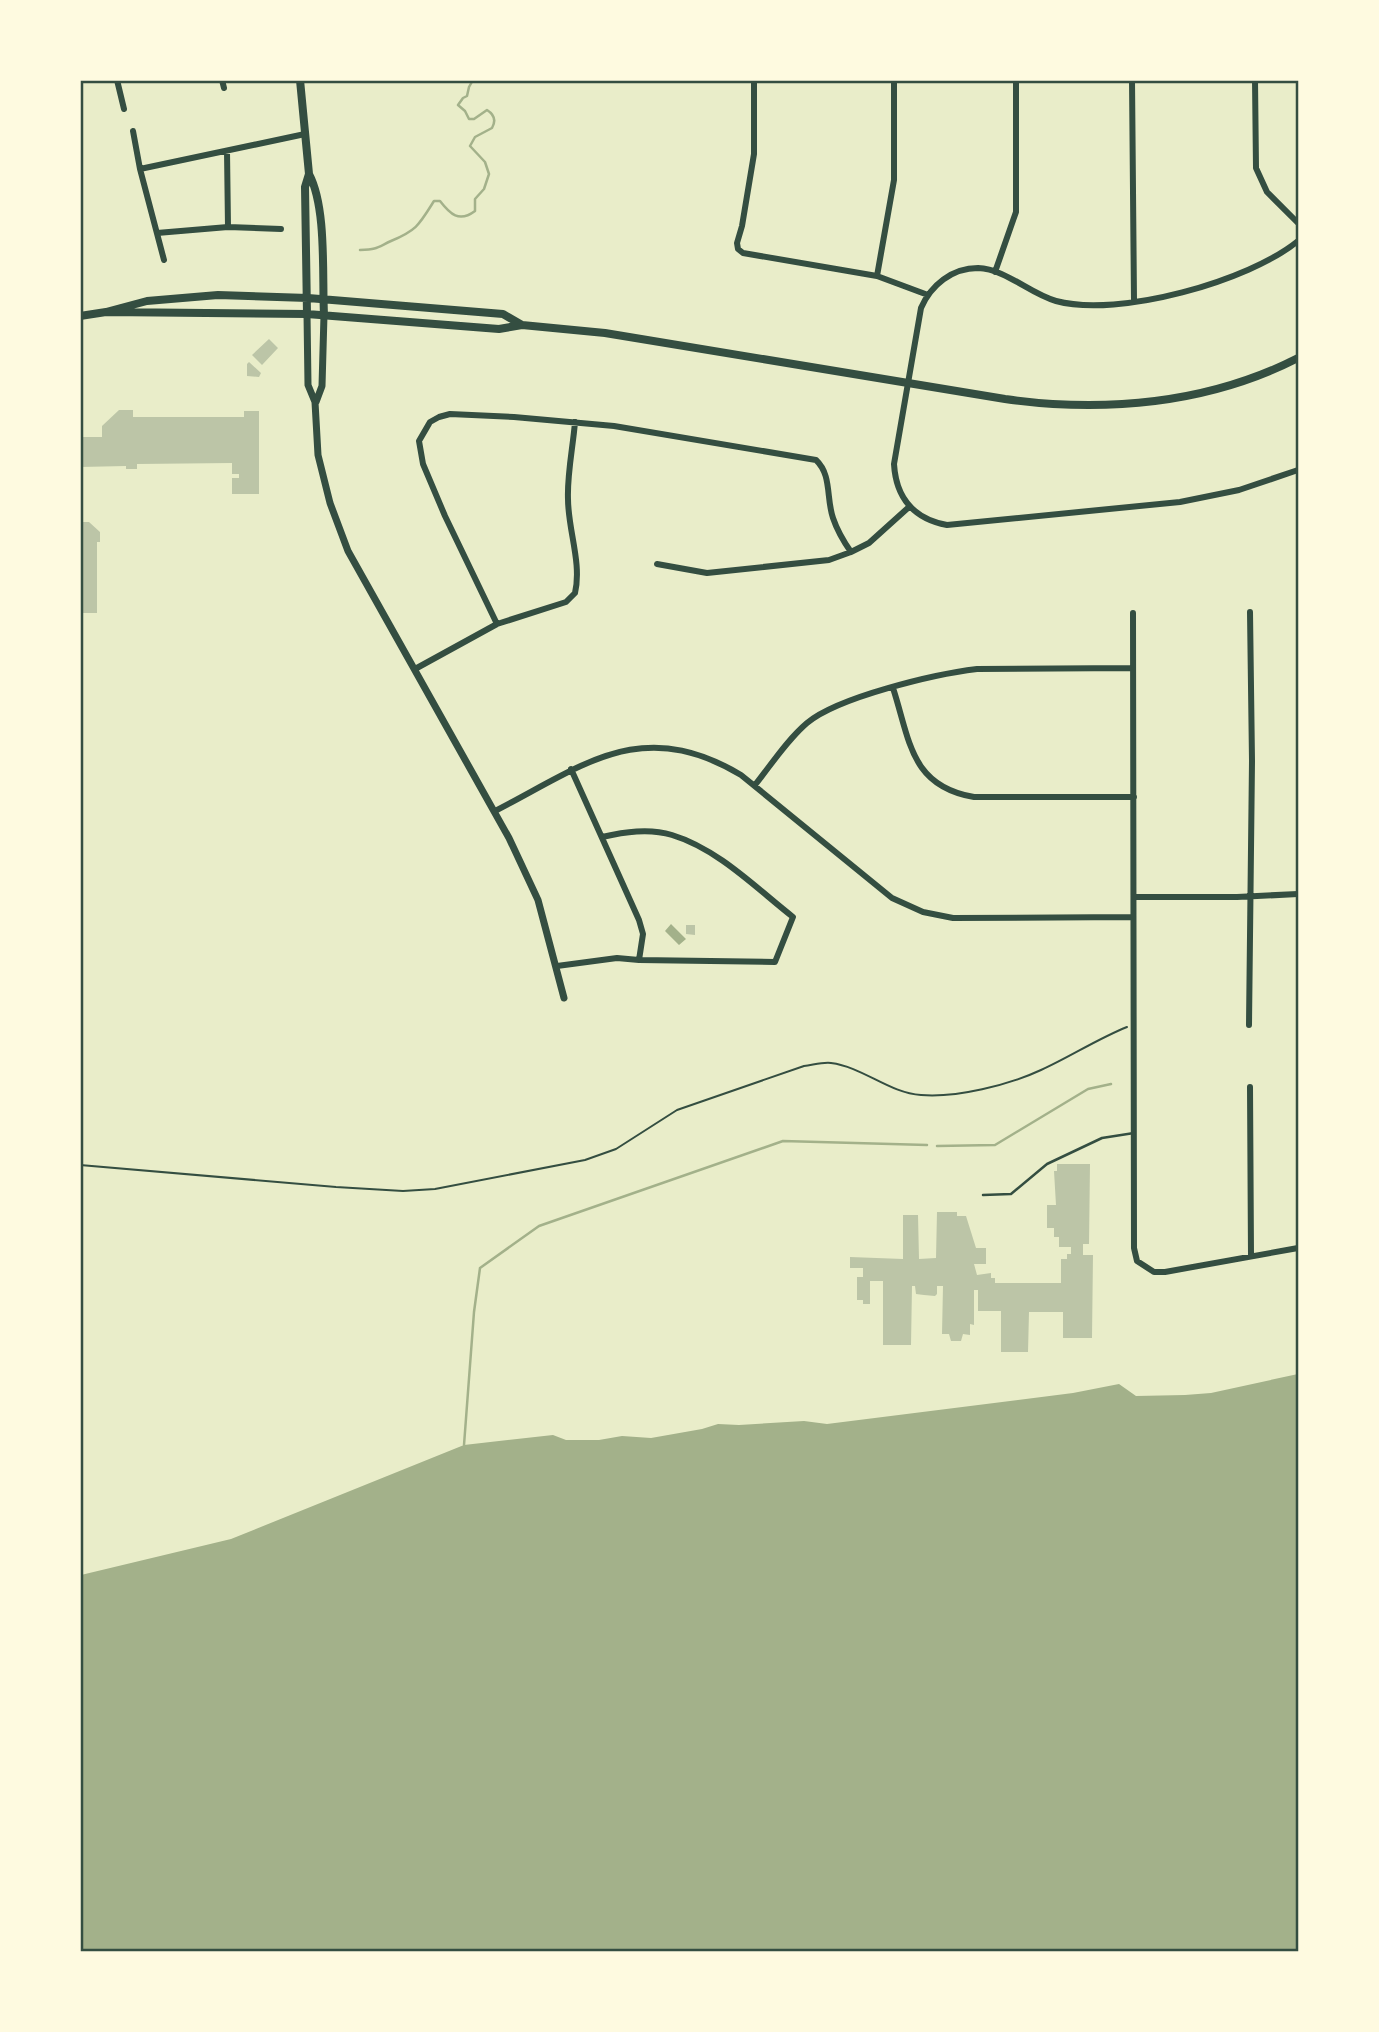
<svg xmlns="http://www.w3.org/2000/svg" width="1379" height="2032" viewBox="0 0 1379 2032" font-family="'Roboto Serif',serif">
  <rect width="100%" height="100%" fill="#e9edc9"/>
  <path fill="#a3b18a" d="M 671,924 L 686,939 L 679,945 L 665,931 Z
    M 1298,1374 L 1298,1951 L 81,1951 L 81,1575 L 231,1539 L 464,1445 L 553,1435 L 566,1440 L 599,1440 L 622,1436 L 651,1438 L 702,1429 L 718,1424 L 739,1425 L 804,1421 L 827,1424 L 1073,1393 L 1119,1384 L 1136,1396 L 1185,1395 L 1211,1393 Z"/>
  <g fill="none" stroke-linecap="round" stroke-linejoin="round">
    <path stroke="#a3b18a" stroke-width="2.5" d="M 360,250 C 378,249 376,248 391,241 C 417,230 419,225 434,201 L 440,201 C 450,214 459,223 475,211 L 475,199 L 484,189 L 489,174 L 485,162 L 470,146 L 475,137 L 492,128 C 496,121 495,115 487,110 L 474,119 L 469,119 L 465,111 L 458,105 L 463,98 L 467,96 L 469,87 L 473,80
      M 937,1146 L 995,1145 L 1088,1089 L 1111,1084
      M 464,1445 L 474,1312 L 480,1268 L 539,1226 L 783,1141 L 927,1145"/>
  </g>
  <path fill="#bcc5a7" d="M 269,339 L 278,348 L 262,365 L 252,355 Z
    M 249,362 L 261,373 L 259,377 L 247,376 L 247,364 Z
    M 119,410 L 133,410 L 133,417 L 244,417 L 244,411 L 259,411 L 259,494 L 232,494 L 232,478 L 239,478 L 239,474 L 232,474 L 232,463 L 137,464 L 137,469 L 126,469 L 126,466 L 80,467 L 80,437 L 102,437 L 102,426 Z
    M 80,522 L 89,522 L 100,532 L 100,542 L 97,542 L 97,613 L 80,613 Z
    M 686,925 L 695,925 L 695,935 L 686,934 Z
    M 1057,1164 L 1090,1164 L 1089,1244 L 1083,1244 L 1083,1255 L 1093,1255 L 1092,1338 L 1063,1338 L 1063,1312 L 1029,1312 L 1028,1352 L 1001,1352 L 1001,1311 L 978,1311 L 978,1290 L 974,1290 L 974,1325 L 970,1324 L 970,1335 L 963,1334 L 961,1341 L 951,1341 L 949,1334 L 942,1334 L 943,1286 L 937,1286 L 937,1294 L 935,1296 L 924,1295 L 916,1294 L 915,1286 L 912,1286 L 911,1345 L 883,1345 L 883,1281 L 870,1281 L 870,1304 L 863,1304 L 863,1300 L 857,1300 L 857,1277 L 863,1277 L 863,1268 L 850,1268 L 850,1257 L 903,1259 L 903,1215 L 918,1215 L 919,1259 L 936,1258 L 937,1212 L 957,1212 L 957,1216 L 966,1216 L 976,1248 L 986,1248 L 986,1264 L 974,1264 L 977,1275 L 991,1273 L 991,1278 L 995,1278 L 995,1283 L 1061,1283 L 1061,1259 L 1067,1259 L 1067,1254 L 1071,1254 L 1071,1247 L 1059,1247 L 1059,1237 L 1054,1237 L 1054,1228 L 1047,1228 L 1047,1205 L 1056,1205 L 1054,1171 L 1057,1171 Z"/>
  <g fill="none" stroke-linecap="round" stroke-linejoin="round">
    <path stroke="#344e41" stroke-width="2" d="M 80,1165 L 336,1187 L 403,1191 L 435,1189 L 585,1160 L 616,1149 L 677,1110 L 804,1066 C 813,1065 822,1062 831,1063 C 863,1067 889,1093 921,1095 C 956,1098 1009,1085 1041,1070 C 1070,1057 1097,1039 1127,1027"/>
    <path stroke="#344e41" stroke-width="2.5" d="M 983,1195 L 1011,1194 L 1047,1164 L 1102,1138 L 1134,1133"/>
    <path stroke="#344e41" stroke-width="6" d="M 117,80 L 124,109
      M 222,80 L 224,88
      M 754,80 L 754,154 L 742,226 L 737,243 L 738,249 L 743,253 L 877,276 L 928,295
      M 1132,80 L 1134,301
      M 1255,80 L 1256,168 L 1267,192 L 1298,223
      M 133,131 L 140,169 L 164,260
      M 140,169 L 305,134
      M 228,227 L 281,229
      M 157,233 L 228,227 L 227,151
      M 1298,241 C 1249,281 1119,318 1056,301 C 1030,294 1006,269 978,268 C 952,268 931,285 921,308 L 894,464 C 896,498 914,519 947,525 L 1180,502 L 1239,490 L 1298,470
      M 995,272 L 1016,212 L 1016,80
      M 877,276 L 894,180 L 894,80
      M 657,564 L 707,573 L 829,560 L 851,552 L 869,543 L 909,507
      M 1133,613 L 1134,1248 L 1137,1261 L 1154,1272 L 1165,1272 L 1298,1248
      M 497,624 L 445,516 L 423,464 L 419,441 L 430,422 L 439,417 L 450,414 L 514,417 L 614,426 L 816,460 C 832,475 826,498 833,518 C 837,530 844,542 851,552
      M 415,669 L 497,624 L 566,602 L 575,593 C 582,563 568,530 568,499 C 567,474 573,447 575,422
      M 893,688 C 910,740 910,786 974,797 L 1134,797
      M 571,769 L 639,920 L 643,934 L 639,960
      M 755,785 C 771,765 787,740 807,723 C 838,697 935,674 977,669 L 1133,668
      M 495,811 C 583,766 641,715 741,775 L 892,898 L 923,912 L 953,918 L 1133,917
      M 1134,897 L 1237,897 L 1298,894
      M 557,966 L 617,958 L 639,960 L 775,962 L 793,917 C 756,888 718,849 672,835 C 649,828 624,832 602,837
      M 1249,1025 L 1252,761 L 1250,612
      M 1250,1087 L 1251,1256"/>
    <path stroke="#344e41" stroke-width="7" d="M 307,314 L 308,385 L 315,402 L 318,455 L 330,503 L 348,551 L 509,838 L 538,900 L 564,998
      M 316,402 L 322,386 L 324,315"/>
    <path stroke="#344e41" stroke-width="8" d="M 300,80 L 309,174 L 305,187 L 307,314
      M 309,174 C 327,208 322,276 324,315
      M 106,312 L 307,314 L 499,329 L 522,325 L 605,333 L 1005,399 C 1104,413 1208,404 1298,358
      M 80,316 L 106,312 L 147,301 L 218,295 L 308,298 L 503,314 L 522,325"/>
  </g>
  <rect width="1379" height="2032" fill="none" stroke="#fefae0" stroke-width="164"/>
  <rect x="82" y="82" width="1215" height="1868" fill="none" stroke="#344e41" stroke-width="2.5"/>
</svg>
